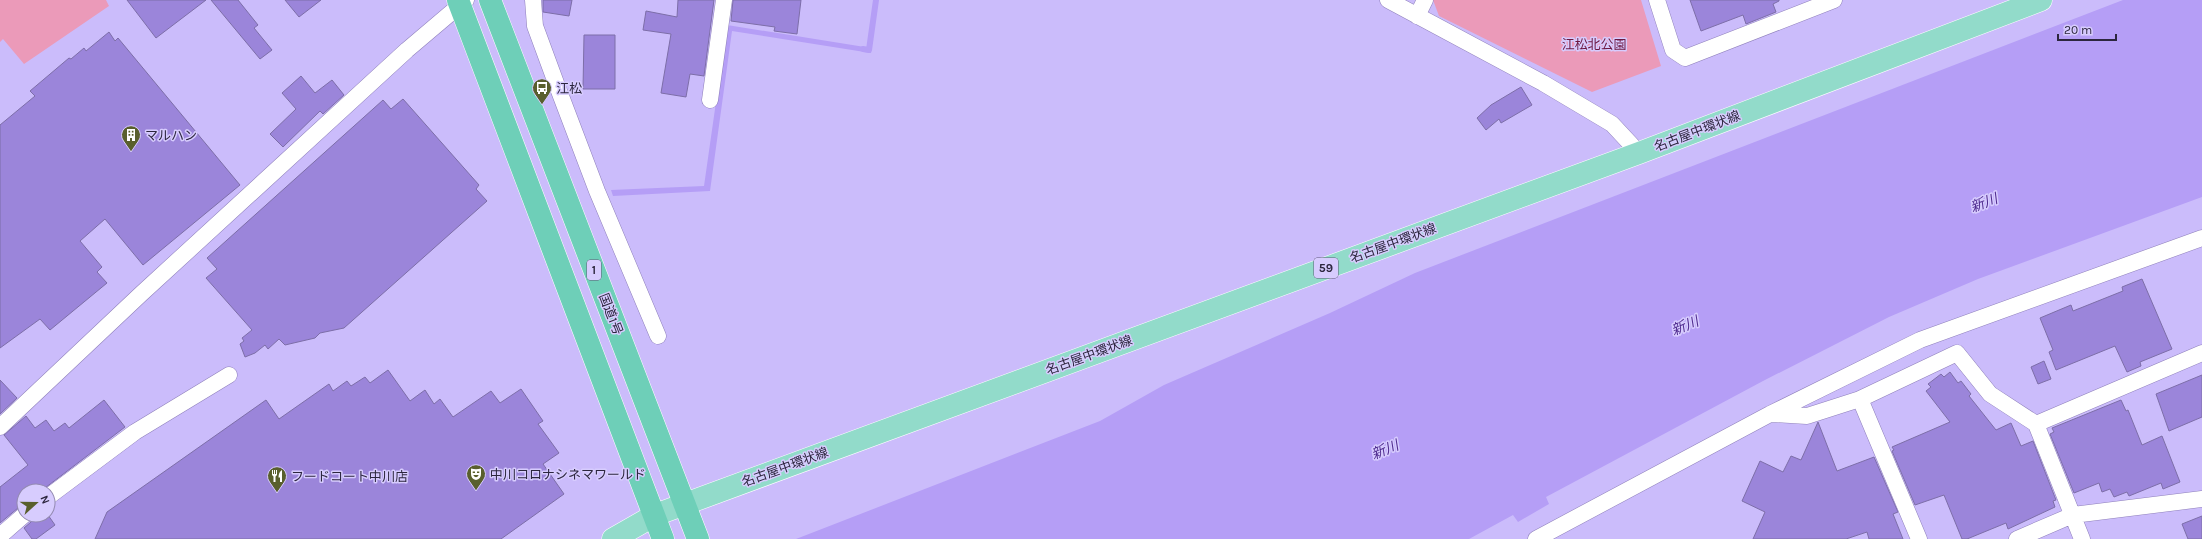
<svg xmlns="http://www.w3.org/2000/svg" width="2202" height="539" viewBox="0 0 2202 539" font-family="Karla,'Noto Sans JP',sans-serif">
  <rect width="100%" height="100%" fill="#cbbcfb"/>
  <path fill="#eb9ab9" d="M 0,0 L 106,0 L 109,6 L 24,64 L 3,39 L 0,42 Z
    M 1433,0 L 1641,0 L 1661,66 L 1592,92 L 1439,16 Z"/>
  <path fill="#b59ef6" d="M 2123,0 L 2202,0 L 2202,197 L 1978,279 L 1889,317 L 1763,381 L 1546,497 L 1549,504 L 1518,522 L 1513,515 L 1469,539 L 796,539 L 1100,421 L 1164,385 L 1330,313 L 1415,273 Z
    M 727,25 L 871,48 L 871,53 L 732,31 L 710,191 L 613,196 L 611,190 L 704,186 Z"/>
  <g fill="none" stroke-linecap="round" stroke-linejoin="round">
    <path stroke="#b59ef6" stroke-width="6" d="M 863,49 L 869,50 L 876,0"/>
  </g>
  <path fill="#9b85da" stroke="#7d6ea8" d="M 127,0 L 206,0 L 156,38 Z
    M 211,0 L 238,0 L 258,25 L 254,28 L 272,50 L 260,59 Z
    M 285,0 L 321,0 L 299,17 Z
    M 543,0 L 572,0 L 569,16 L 543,12 Z
    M 678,0 L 714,0 L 704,76 L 690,74 L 686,97 L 661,93 L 671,34 L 643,30 L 646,11 L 677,17 Z
    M 733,0 L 801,0 L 797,34 L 774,31 L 775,27 L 731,21 Z
    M 1690,0 L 1779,0 L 1779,1 L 1773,4 L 1776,12 L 1746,24 L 1743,15 L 1701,31 Z
    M 109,32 L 115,41 L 118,38 L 240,185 L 143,265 L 105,219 L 80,241 L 102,267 L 97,272 L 107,283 L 50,330 L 40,319 L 0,348 L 0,125 L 35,96 L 30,91 L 69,58 L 71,59 L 84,48 L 86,51 Z
    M 584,35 L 615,35 L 615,89 L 583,89 Z
    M 301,76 L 315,93 L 332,80 L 344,95 L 323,114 L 320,111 L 283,147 L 270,134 L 296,109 L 282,93 Z
    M 1521,87 L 1532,105 L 1501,123 L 1499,119 L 1486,130 L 1477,118 L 1491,105 Z
    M 403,99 L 479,185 L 476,189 L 487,201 L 344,328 L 320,333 L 315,338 L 285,345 L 279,339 L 268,349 L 265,345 L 255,353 L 245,357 L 240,344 L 244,341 L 242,338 L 252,330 L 206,278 L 217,269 L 207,258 L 383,100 L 391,109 Z
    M 2142,279 L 2172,349 L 2140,362 L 2141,366 L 2127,372 L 2115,346 L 2056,370 L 2049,352 L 2053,350 L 2040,318 L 2071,305 L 2073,311 L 2123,291 L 2122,287 Z
    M 2044,361 L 2051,379 L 2038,384 L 2031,367 Z
    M 388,370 L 410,401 L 425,390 L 434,404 L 440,399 L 453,417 L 491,391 L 500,403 L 521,389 L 543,421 L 538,424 L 559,453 L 543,464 L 564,494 L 501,539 L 95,539 L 107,512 L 266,400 L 279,419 L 329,384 L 333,391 L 347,381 L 351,386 L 365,377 L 370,383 Z
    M 1950,372 L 1958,383 L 1961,381 L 1971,394 L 1969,396 L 1996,430 L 2011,423 L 2021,446 L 2033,441 L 2056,500 L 2053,501 L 2055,507 L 2008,529 L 2006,523 L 1967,539 L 1962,539 L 1944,495 L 1915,505 L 1892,451 L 1894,450 L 1892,447 L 1950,422 L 1926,391 L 1931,387 L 1928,384 L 1941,374 L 1944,377 Z
    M 2202,375 L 2202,417 L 2169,431 L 2156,394 Z
    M 0,380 L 17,398 L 0,414 Z
    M 104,400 L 125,427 L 41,491 L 24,491 L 24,506 L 18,508 L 0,523 L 0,487 L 28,465 L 4,435 L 26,416 L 35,428 L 46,420 L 54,431 L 65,423 L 69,428 Z
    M 2121,400 L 2126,411 L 2128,410 L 2142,445 L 2162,436 L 2180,482 L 2163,489 L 2161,483 L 2129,496 L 2127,492 L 2114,497 L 2110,489 L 2102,492 L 2099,483 L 2074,493 L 2050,434 L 2054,432 L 2052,428 Z
    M 1818,422 L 1837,471 L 1874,457 L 1898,512 L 1893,514 L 1903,539 L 1869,539 L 1867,532 L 1846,539 L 1753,539 L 1765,512 L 1742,501 L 1760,461 L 1783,472 L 1791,456 L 1801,460 Z
    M 33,515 L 48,515 L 55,525 L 36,539 L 32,539 L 24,528 L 31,522 Z
    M 2202,516 L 2202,539 L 2188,539 L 2182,524 Z"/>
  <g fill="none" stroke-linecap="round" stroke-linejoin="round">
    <g stroke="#8f80bb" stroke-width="17">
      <path id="minor" d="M 533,0 L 535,26 L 556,83 L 597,191 L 658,336
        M 1388,0 L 1543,83 L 1612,124 L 1639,153
        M 1657,0 L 1673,50 L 1685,58 L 1834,0
        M 1417,16 L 1425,0
        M 710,100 L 724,0
        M 1772,414 L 1807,416 L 1860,399
        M 0,427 L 141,294 L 407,50 L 466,0
        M 48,497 L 135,432 L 229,375
        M 0,536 L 24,515
        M 1536,539 L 1770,414 L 1920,340 L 2202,238
        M 1919,539 L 1860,399 L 1957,353 L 1990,394 L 2036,424
        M 2017,539 L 2073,515 L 2202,499
        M 2082,539 L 2036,424 L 2202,353"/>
    </g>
    <g stroke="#fff" stroke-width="23">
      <path id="primary" d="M 613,539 L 655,515 L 1639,153 L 2041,0"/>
    </g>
    <g stroke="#fff" stroke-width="23">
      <path id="trunk" d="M 458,0 L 663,539
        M 490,0 L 698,539"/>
    </g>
    <use href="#minor" stroke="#fff" stroke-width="16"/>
    <use href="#primary" stroke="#92dbca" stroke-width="22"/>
    <use href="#trunk" stroke="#6ecfb8" stroke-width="22"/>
  </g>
  <defs>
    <g id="bus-pin" transform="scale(1)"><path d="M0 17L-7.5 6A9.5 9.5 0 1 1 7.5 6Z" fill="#595f2d" stroke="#d7ccfe"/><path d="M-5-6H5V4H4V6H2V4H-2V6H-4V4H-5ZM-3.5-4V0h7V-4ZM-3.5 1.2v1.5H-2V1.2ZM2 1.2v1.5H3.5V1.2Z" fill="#fff"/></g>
    <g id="building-pin" transform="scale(1)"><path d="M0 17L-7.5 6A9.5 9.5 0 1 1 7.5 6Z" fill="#595f2d" stroke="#d7ccfe"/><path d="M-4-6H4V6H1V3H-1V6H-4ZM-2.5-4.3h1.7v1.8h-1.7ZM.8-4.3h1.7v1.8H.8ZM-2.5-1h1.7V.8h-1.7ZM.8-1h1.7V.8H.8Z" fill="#fff"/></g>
    <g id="theatre-pin" transform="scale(1)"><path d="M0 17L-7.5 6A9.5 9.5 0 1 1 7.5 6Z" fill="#595f2d" stroke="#d7ccfe"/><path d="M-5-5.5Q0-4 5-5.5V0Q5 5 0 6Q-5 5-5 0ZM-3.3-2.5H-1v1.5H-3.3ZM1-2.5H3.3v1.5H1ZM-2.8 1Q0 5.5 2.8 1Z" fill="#fff"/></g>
    <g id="restaurant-pin" transform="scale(1)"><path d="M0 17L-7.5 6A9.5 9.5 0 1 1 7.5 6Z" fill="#595f2d" stroke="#d7ccfe"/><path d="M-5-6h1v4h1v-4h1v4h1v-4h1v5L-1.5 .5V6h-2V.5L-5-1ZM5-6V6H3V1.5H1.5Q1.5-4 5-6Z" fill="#fff"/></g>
  </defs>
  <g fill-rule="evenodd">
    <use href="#bus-pin" x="542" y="88"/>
    <use href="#building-pin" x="131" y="135"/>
    <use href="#theatre-pin" x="476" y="474"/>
    <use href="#restaurant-pin" x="277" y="476"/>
  </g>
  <g text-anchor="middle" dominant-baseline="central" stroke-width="3" stroke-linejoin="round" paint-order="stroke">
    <g fill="#d7ccfe" stroke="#5f5878" stroke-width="1">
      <rect x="1314" y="258" width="24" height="20" rx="3"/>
      <rect x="587" y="260" width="14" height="20" rx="3"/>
    </g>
    <g font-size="12" font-weight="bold" fill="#2c263e">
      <text x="1326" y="268">59</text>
      <text x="594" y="270">1</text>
    </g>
    <g font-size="13" fill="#6c1741" stroke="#d7ccfe">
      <text x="1594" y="44">江松北公園</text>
    </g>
    <g font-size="13" fill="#2c263e" stroke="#d7ccfe" text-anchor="start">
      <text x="556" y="88">江松</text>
      <text x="145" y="135">マルハン</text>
      <text x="490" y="474">中川コロナシネマワールド</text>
      <text x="291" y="476">フードコート中川店</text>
    </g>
    <g font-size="13" fill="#2c263e" stroke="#d7ccfe">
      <text transform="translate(1697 131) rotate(-21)">名古屋中環状線</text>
      <text transform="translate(1393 243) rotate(-20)">名古屋中環状線</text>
      <text transform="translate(611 314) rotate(69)">国道1号</text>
      <text transform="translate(1089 355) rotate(-20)">名古屋中環状線</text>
      <text transform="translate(785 467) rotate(-20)">名古屋中環状線</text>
    </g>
    <g font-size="14" font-style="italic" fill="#4f2b8f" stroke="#d7ccfe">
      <text transform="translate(1984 203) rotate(-21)">新川</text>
      <text transform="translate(1685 326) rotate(-23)">新川</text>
      <text transform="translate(1385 450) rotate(-23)">新川</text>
    </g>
  </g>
  <g transform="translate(36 503) rotate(69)"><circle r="19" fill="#d7ccfe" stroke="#938ab1"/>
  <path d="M0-3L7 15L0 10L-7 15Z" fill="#595f2d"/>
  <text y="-6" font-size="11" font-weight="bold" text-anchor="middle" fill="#2c263e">N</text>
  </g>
  <path d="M2058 34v6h58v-6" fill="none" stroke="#2c263e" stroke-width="2"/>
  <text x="2064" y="34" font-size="12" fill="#2c263e" stroke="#d7ccfe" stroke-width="3" paint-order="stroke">20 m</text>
</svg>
